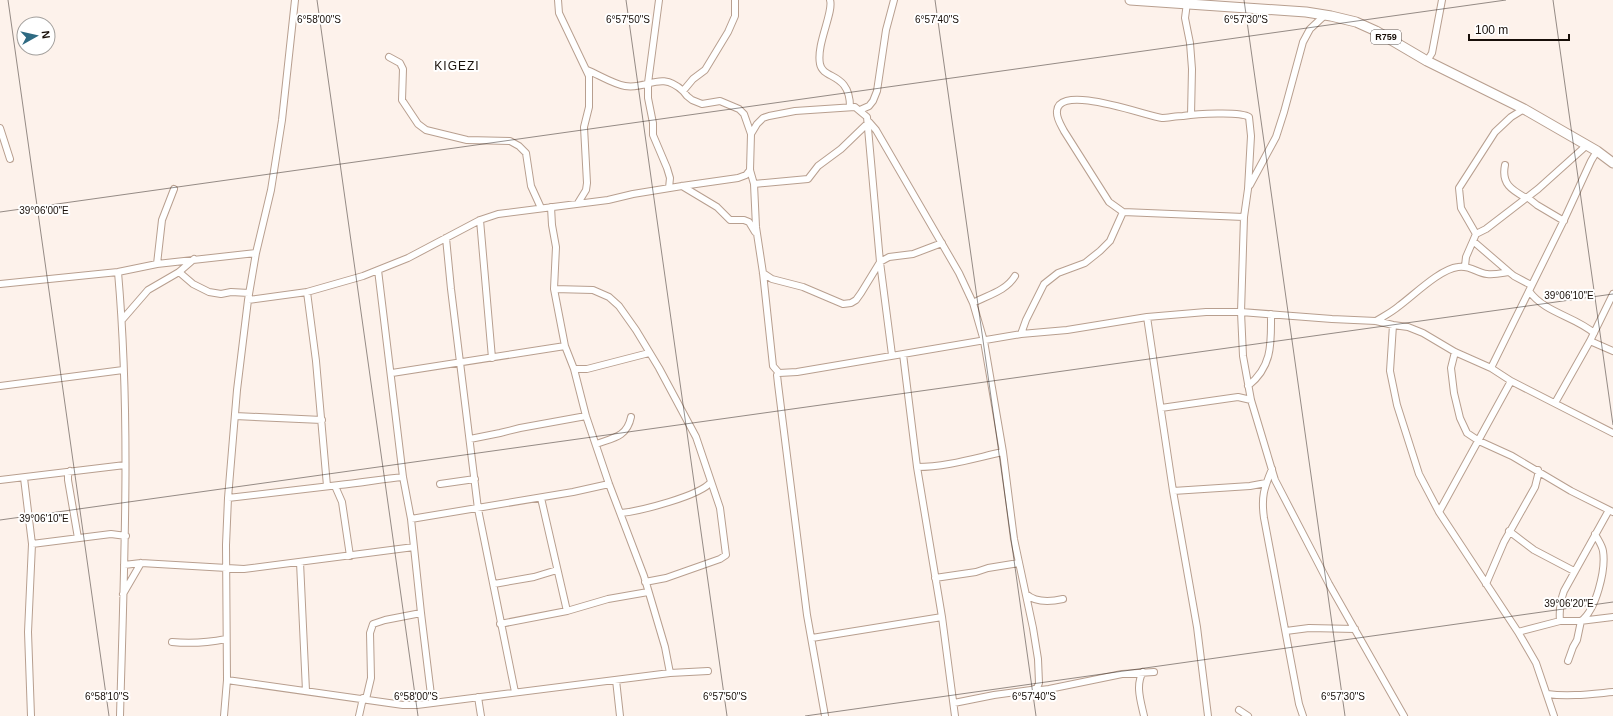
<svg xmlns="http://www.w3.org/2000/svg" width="1613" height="716" viewBox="0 0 1613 716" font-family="Helvetica,sans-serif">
  <rect width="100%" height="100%" fill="#fdf2eb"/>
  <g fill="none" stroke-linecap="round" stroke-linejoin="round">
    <g stroke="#b89f8f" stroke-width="8">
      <path id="street" d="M 558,0 L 559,13 L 589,76 L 589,107 L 584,127 L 587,183 L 586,190 L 578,203
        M 659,0 L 648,83 L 648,98 L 653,123 L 653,135 L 667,168 L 670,178 L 669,188
        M 735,0 L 735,16 L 728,32 L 705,70 L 693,79 L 683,91 L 687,96 L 692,100 L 702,104 L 720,101 L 739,109 L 744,114 L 751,134
        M 830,0 C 834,12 816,44 820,64 C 823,80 850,72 850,107
        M 1187,3 L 1185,18 L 1190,43 L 1192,69 L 1191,115
        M 389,57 L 400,63 L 403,69 L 402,100 L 418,124 L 426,130 L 467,140 L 510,141 L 519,146 L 526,153 L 531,186 L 541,208
        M 1427,61 L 1432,53 L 1442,0
        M 587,70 C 599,75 613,84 625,86 C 648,90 660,70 683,91
        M 860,110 L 869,106 L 873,101 L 877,91 L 886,30 L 894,0
        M 869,122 L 876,130 L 959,273 L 973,303 L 984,341 L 1003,452 L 1014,539 L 1033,628 L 1038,659 L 1039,683 L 1037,688 L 1031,690 L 994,695 L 954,703
        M 0,128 L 10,159
        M 1505,165 C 1501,184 1512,190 1526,198
        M 754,184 L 808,179 L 818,166 L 841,149 L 869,122
        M 1250,185 L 1276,137 L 1284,112 L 1303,42 L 1310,29 L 1325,15
        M 682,186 L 717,207 L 730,220 L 744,220 L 749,222 L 755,232
        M 1527,197 L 1537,205 L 1564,221
        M 551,207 L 552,225 L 556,247 L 554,289 L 565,346 L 574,369 L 586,416 L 609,484 L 644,576 L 665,647 L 670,673
        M 1244,217 L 1123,212 L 1109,202 L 1064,131 C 1061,125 1056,118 1057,111 C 1059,83 1146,116 1162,118 C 1168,118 1176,116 1183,116 C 1196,114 1240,111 1249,117 L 1251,136 L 1248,189 L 1244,217 L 1241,312 L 1243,356 L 1251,400 L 1275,480 L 1329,584 L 1404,716
        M 480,220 L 492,358
        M 1476,234 L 1461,208 L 1459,188 L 1495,132 L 1511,117 L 1524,109
        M 446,238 L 451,289 L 478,509 L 515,692
        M 1473,241 L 1509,272
        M 157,264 L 162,220 L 174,189
        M 1465,266 L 1466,257 L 1476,234 L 1486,229 L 1538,189 L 1587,145
        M 378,270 L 403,477 L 411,519 L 421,613 L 432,703
        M 118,272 C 131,420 124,568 120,716
        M 179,272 L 193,284 L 209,292 L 221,294 L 231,292 L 249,293
        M 763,273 L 772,279 L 803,287 L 843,304 L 851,303 L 856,300 L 861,293 L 880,262 L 889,257 L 913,254 L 942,243
        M 0,284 L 118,272 L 157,264 L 256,253
        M 554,289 L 593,290 L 609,297 L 619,306 L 636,330 L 659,368 L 696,437 L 720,508 L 726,555 L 720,559 L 666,578 L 645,582
        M 1529,291 C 1545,313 1574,316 1594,333
        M 307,292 L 316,361 L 327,486
        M 248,300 L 307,292 L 363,276 L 408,258 L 480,220 L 498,214 L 608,200 L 633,194 L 682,186 L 738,178 L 746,175 L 750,170
        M 973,303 C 988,295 1006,291 1015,276
        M 1147,317 L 1173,491 L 1197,627 L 1208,716
        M 122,320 L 148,290 L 179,272 L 194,259
        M 1376,321 C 1384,316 1392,312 1399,306 C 1414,295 1440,269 1458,267 C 1470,265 1477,273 1487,274 C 1495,275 1502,273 1509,272 L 1514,276 L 1531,285
        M 1393,325 L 1390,371 L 1397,405 L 1419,474 L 1439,512 L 1518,632 L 1536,663 L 1554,716
        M 1021,334 L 1026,320 L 1044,284 L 1058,273 L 1085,263 L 1100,251 L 1110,241 L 1123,212
        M 1590,341 L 1613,351
        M 1455,352 L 1451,368 L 1454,393 L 1460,418 L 1467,433 L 1479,441 L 1512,456 L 1571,491 L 1613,512
        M 903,354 L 917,467 L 942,617 L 955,716
        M 892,355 L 880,262 L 867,117 L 855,107 L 795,111 L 769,116 L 763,118 L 757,124 L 751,134 L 750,170 L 754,184 L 756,227 L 763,273 L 773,366 L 779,373 L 797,372 L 1021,334 L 1067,330 L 1147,317 L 1206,312 L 1241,312 L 1332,319 L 1376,321 L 1393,325 L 1408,327 L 1423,333 L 1455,352 L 1491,368 L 1511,381 L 1613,433
        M 1491,368 L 1563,222 L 1591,161 L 1597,151
        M 574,369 L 587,369 L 649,353
        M 392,373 L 565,346
        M 779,373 L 777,375 L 778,384 L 807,615 L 825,716
        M 0,386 L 123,370
        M 1248,386 C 1273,366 1271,343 1271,314
        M 1555,403 L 1590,341 L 1613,294
        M 1161,408 L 1238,397 L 1251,400
        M 235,416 L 322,420
        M 470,439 L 500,433 L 520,428 L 586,416
        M 596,444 C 613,438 627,437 631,417
        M 917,467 C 946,467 975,458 1003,452
        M 1272,469 C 1264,488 1261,497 1264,518 L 1299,704 L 1303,716
        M 70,471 L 68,473 L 68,480 L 78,538
        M 24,478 L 32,544 L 28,632 L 31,716
        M 0,480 L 125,465
        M 440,484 L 475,479
        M 335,486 L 342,502 L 350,556
        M 1173,491 L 1250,486 L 1266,483
        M 228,498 C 265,494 302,489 339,485 C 360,483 382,479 403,477
        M 541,498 L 567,611
        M 1439,512 L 1511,381
        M 621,513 C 640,511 700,496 711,482
        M 411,519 L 573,492 L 609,484
        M 1509,531 L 1534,550 L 1574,571
        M 32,544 L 111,534 L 126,536
        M 300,562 L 306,691
        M 124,565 L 141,563 L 244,569 L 414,547
        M 935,578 L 976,572 L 988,568 L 1019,563
        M 494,584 L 534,577 L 557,570
        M 1486,584 L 1504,542 L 1535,487 L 1538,475 L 1538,470
        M 123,594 L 141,563
        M 1026,594 C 1036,603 1050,602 1063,599
        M 1560,621 C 1559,610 1560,602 1564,591 L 1609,510
        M 500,624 L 567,611 L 608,599 L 648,592
        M 1286,631 L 1309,628 L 1355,629
        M 1518,632 L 1560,621 L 1580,621 L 1613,617
        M 812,638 L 942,617
        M 172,642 C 192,644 206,643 226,639
        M 1568,661 L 1573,647 L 1577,640 L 1581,621 C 1596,610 1606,570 1603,551 C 1602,545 1598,540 1595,534
        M 1143,672 C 1135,685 1141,702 1144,716
        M 227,680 L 403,705 L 417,705 L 670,673 L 708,671
        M 616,680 L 620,716
        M 1033,691 L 1049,689 L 1122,674 L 1154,672
        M 1547,694 C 1569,697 1591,694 1613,692
        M 478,697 L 481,716
        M 366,699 L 371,678 L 370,633 L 373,624 L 385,620 L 421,613
        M 1239,710 L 1248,716
        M 224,716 L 227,680 L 226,545 L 228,498 L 237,390 L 248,300 L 256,253 L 271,190 L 282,120 L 295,0
        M 359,716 L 363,698"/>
    </g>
    <g stroke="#b89f8f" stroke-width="11">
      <path id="primary" d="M 1130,0 L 1306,12 L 1331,16 L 1356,22 L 1376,31 L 1427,61 L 1524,109 L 1597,151 L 1613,163"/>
    </g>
    <use href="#street" stroke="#fff" stroke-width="6"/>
    <use href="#primary" stroke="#fff" stroke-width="9"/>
  </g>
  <path fill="none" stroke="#170e08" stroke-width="1" stroke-opacity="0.45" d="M 8,0 L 109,716M 317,0 L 418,716M 626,0 L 727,716M 935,0 L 1036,716M 1244,0 L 1345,716M 1553,0 L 1613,425M 0,212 L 1506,0M 0,520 L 1613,294M 805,716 L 1613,602"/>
  <g text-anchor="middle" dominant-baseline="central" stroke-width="4" stroke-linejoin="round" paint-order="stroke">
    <rect fill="#fff" stroke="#5d5652" stroke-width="1" x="1371" y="30" width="30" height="14" rx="3"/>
    <g font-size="9" font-weight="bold" fill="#170e08">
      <text x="1386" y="37">R759</text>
    </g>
    <g font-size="12" letter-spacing="1" fill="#170e08" stroke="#fff">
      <text x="457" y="66">KIGEZI</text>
    </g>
  </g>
  <g font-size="10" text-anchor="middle" fill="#170e08" stroke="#fff" stroke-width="4" stroke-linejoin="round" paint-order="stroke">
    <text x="319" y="23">6°58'00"S</text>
    <text x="628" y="23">6°57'50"S</text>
    <text x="937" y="23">6°57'40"S</text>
    <text x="1246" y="23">6°57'30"S</text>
    <text x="44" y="214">39°06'00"E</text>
    <text x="1569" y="299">39°06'10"E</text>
    <text x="44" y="522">39°06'10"E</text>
    <text x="1569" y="607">39°06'20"E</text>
    <text x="107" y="700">6°58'10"S</text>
    <text x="416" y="700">6°58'00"S</text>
    <text x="725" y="700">6°57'50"S</text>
    <text x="1034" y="700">6°57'40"S</text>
    <text x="1343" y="700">6°57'30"S</text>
  </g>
  <g transform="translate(36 36) rotate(82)"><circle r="19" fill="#ffffff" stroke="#a29f9c"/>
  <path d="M0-3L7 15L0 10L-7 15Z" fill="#2e6a82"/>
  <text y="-6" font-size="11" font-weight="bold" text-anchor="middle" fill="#170e08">N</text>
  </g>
  <path d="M1469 34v6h100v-6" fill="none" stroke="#170e08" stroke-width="2"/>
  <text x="1475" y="34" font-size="12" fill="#170e08" stroke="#ffffff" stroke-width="3" paint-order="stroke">100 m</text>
</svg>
